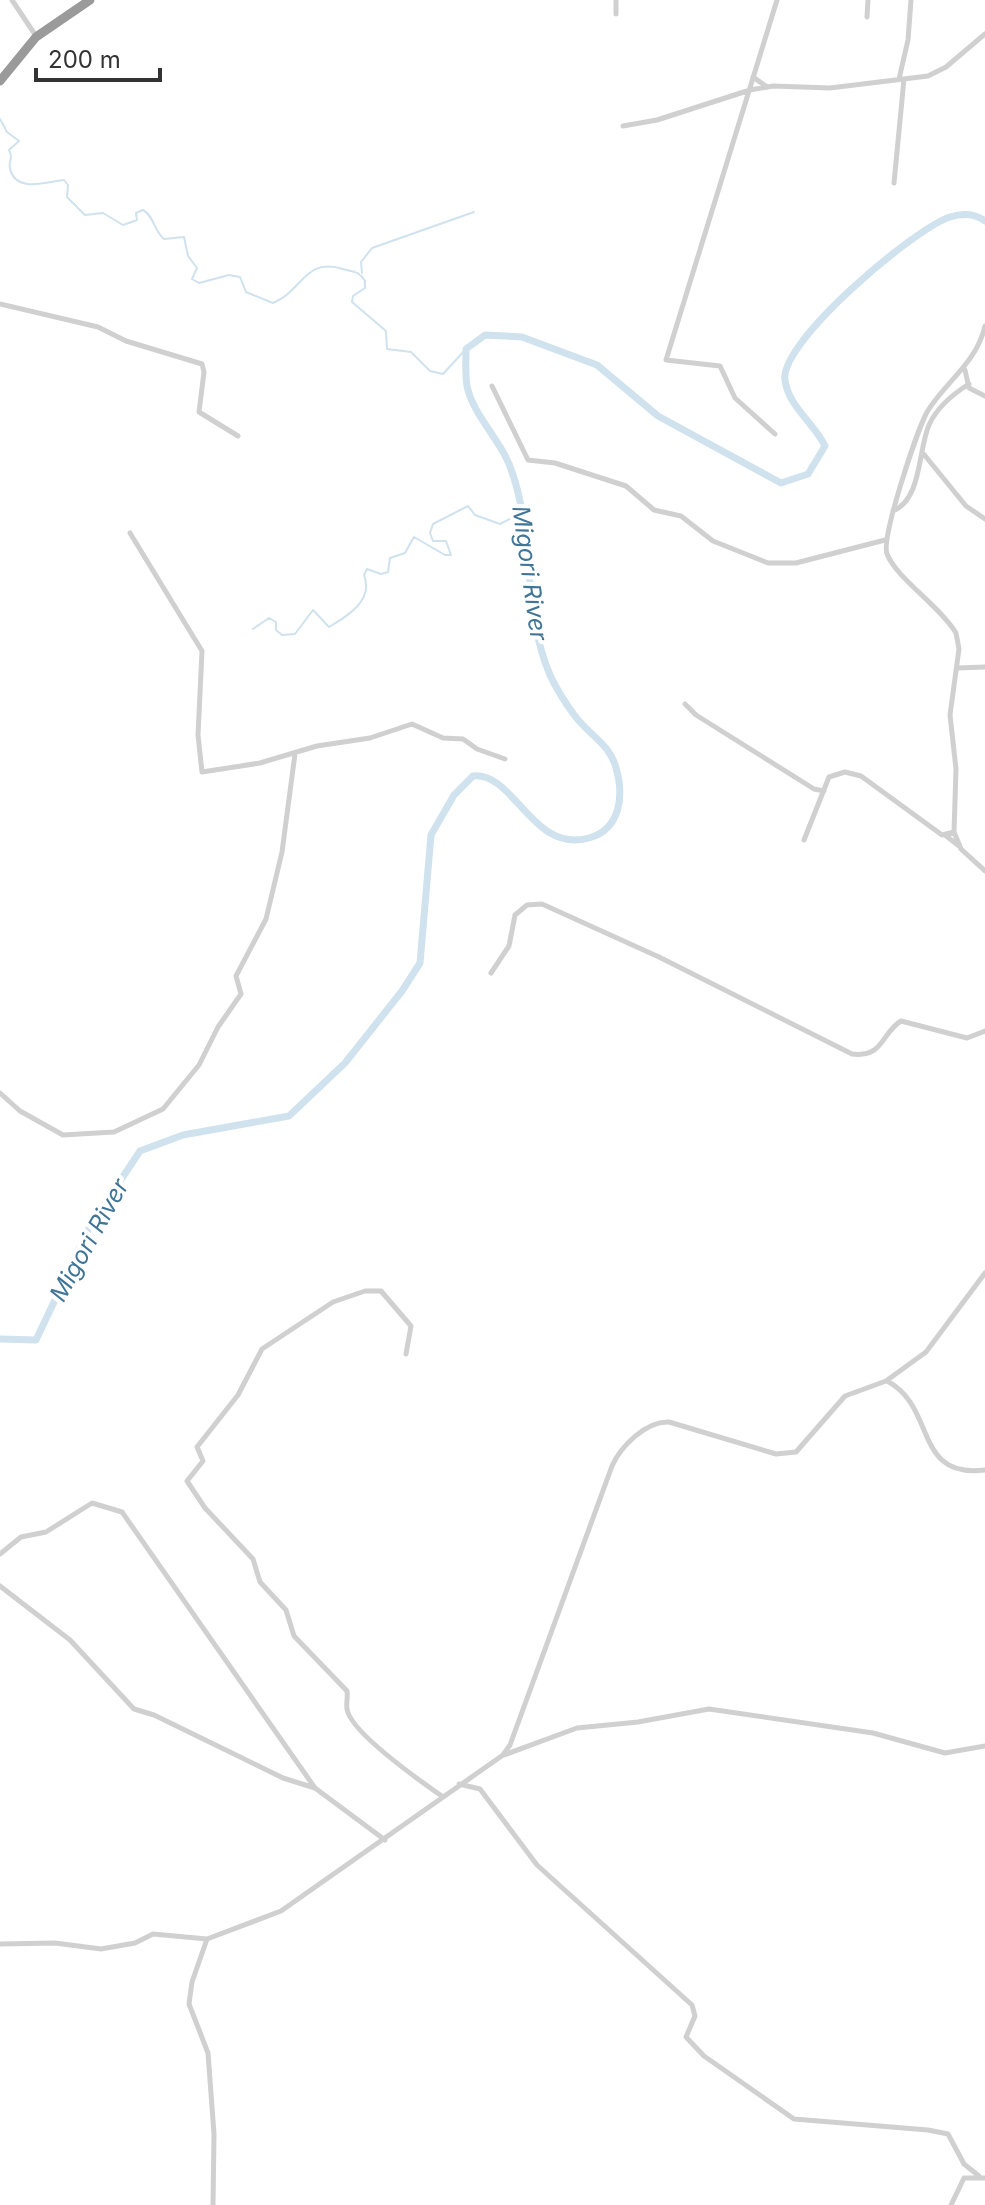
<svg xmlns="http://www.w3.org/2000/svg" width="985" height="2205" viewBox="0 0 985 2205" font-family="Inter,sans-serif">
  <rect width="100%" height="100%" fill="#fff"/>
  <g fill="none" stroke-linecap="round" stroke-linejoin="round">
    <path stroke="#cfe2ee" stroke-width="2" d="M 0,119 L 7,132 L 19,141 L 9,150 C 14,159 8,160 10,169 C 16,194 49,181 64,180 L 68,185 L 67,197 L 85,215 L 103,213 L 123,225 L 137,220 L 136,213 L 143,210 C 154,216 154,231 164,239 L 184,237 L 188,256 L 197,268 L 192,279 L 199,283 L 229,275 L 240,277 L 246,292 L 273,303 C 303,291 304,257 343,269 C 354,272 359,271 365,281 L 365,288 L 353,296 L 352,302 L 386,331 L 387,349 L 411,352 L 430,371 L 443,374 L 466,349
      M 362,273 L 361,262 L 372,248 L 474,212
      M 253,629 L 269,618 L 276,622 L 276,630 L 282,635 L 295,634 L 313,610 L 329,627 C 348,616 374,600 364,575 L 367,569 L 381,574 L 388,572 L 390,558 L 405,553 L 414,537 L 445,555 L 451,555 L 446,541 L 433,541 L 430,533 L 433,524 L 468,506 L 475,515 L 500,524 L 523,512"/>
    <path stroke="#cfe2ee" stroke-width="7" d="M 0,1339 L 36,1340 L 89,1228 L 140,1151 L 183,1135 L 289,1116 L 345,1063 L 402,991 L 420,963 L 431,835 L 454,795 L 473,776 C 515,772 532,854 589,838 C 621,829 624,795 616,768 C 610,744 589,735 575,716 C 566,704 556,688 550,675 C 522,610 535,538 512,472 C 503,442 473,416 467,386 C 465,374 466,361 466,349 L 485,335 L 522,337 L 597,365 L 658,416 L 781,483 L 808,474 L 825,446 C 814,423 788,406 785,380 C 779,342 915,228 950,217 C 963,213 974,213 985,221"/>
    <path stroke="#d0d0d0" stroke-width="5" d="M 12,0 L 36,36
      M 616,0 L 616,14
      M 867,17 L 868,0
      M 753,77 L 767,87
      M 899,79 L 908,40 L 911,0
      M 623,126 L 657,120 L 750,90 L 773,86 L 830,88 L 928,76 L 946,67 L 985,34
      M 894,183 L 904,79
      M 0,304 L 98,327 L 126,341 L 202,364 L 204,372 L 199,412 L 238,436
      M 985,326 C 976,364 946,381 927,412 C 917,431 881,537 887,554 C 897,579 940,606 956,633 L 959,649 L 950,715 L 956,769 L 954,832 L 961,849 L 985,871
      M 965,370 L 969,388 L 985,396
      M 492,386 L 528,460 L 555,463 L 626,486 L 654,510 L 681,516 L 713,541 L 768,563 L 796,563 L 885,540
      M 775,434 L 735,398 L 720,366 L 666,360 L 777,0
      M 922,452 L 966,506 L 985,519
      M 893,511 C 922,499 918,450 929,425 C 937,407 953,394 969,384
      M 130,533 L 202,651 L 198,735 L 202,772 L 260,763 L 317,746 L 370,738 L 412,724 L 443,738 L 463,739 L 477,749 L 505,759
      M 957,668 L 985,667
      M 685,704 L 696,715 L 814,789 L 824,791
      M 945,835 L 959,846
      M 804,840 L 829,777 L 845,772 L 861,776 L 942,835 L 954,832
      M 491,973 L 509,946 L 515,915 L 527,905 L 542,904 L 659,957 L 852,1054 C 884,1058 881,1033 901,1021 L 967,1038 L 985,1031
      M 0,1093 L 20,1111 L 63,1135 L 114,1132 L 163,1109 L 199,1065 L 218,1027 L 241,994 L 236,976 L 266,919 L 282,852 L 295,754
      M 406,1354 L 411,1326 L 381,1291 L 365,1291 L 333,1302 L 262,1349 L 238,1395 L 197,1447 L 203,1461 L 187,1481 L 205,1508 L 253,1559 L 260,1582 L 286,1610 L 294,1636 L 347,1691 C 348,1698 346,1702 347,1709 C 350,1732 423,1783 443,1797
      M 887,1381 C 937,1407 913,1479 985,1470
      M 0,1554 L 21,1537 L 46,1532 L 92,1503 L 122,1512 L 315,1788 L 283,1778 L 154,1715 L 134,1709 L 70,1640 L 0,1586
      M 504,1755 L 577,1728 L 638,1722 L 709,1709 L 873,1733 L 945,1753 L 985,1746
      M 459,1784 L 480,1789 L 537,1865 L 692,2005 L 695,2016 L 686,2037 L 704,2056 L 794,2119 L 928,2130 L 948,2134 L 964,2164 L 979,2176
      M 315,1788 L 385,1840
      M 0,1944 L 55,1943 L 101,1949 L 135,1943 L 153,1934 L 207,1939
      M 213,2205 L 214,2134 L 208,2053 L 189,2004 L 192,1982 L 207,1939 L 281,1911 L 503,1755 L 510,1745 L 612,1466 C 621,1446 646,1421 669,1422 L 776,1454 L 796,1452 L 845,1396 L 886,1381 L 926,1352 L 985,1273
      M 951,2205 L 964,2178 L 985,2178"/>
    <path stroke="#9a9a9a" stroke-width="9" d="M 0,81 L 36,37 L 90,0"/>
  </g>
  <g text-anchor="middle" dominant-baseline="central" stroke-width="8" stroke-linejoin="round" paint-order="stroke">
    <g font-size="24" font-style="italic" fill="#3f7597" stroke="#fff">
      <text transform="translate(530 573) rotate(82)">Migori River</text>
      <text transform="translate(89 1240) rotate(-61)">Migori River</text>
    </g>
  </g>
  <path d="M36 68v12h124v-12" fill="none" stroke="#333333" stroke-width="4"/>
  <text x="48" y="68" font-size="24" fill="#333333" stroke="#ffffff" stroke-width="6" paint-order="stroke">200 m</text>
</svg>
